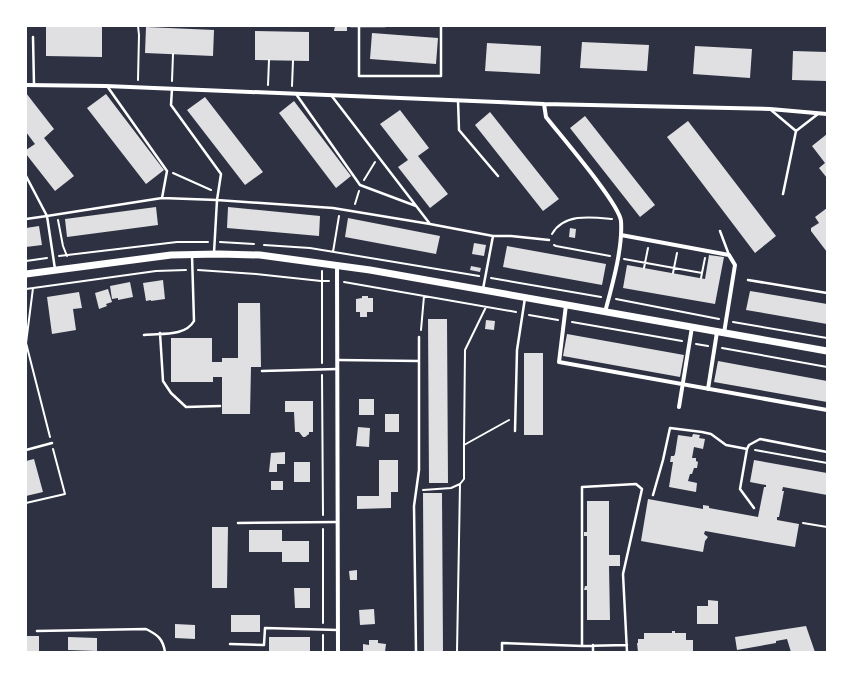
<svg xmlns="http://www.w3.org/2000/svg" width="853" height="678" font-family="Jost,sans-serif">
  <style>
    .building { fill: #e0e0e3 }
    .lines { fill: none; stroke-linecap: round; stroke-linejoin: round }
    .path { stroke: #fff; stroke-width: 2 }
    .service { stroke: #fff; stroke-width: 2.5 }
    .minor { stroke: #fff; stroke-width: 4 }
    .tertiary { stroke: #fff; stroke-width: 7 }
  </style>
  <rect width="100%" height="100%" fill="#2d3142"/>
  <path class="building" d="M46 26H102V57L46 56Z
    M335 26H347V31H334Z
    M146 27 214 30 213 56 145 53Z
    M255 31 309 32V61L255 60Z
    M372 33 438 38 436 64 370 59Z
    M582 42 649 45 647 71 580 68Z
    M487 43 541 46 540 74 485 71Z
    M695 46 752 49 750 78 693 74Z
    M793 51 827 52V81L792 80Z
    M26 93 54 129 44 138 74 176 55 191 26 154V150L35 144 26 132Z
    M106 94 164 170 146 184 87 108Z
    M205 97 263 172 245 185 187 110Z
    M294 101 351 176 336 188 279 113Z
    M400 110 429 148 418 156 448 194 430 208 398 167 408 160 380 124Z
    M490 112 559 199 543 211 475 125Z
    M585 116 655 205 640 217 570 128Z
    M688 121 776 236 755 253 667 137Z
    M827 134V178L819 168 825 163 812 146Z
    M156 207 158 225 67 237 65 219Z
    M228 207 320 216 319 236 227 228Z
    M827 208V252L811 231V228L819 223 815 217Z
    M348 218 440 236 436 254 345 237Z
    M39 226 42 245 26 247V228Z
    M570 228 576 229 575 238 569 237Z
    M474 243 486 245 484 256 472 254Z
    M507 246 606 264 602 285 503 267Z
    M709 255 724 257 715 304 623 288 627 265 705 279Z
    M471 266 481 268 480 272 470 270Z
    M163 280 165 299 151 301V300L146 301 143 283Z
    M130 282 133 297 118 300V298L112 299 110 286Z
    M108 289 112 302 106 304 107 306 99 309 95 293Z
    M750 291 827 304V324L746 310Z
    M79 292 82 308 73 309 76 330 52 334 47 297Z
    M362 296H368V298H373V312H367V317H360V312H356V299L362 298Z
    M238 303H260L261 367H251L250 414H222V377H213V382H171V338H212V362H222V358H238Z
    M428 319H447L448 483H429Z
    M486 320 495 321 494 330 485 329Z
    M567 334 684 355 680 377 563 356Z
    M524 353H543V435H524Z
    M718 361 827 381V402L714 382Z
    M359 399H374V415H359Z
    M285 401H313V432H309V434L305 437H303L299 432H295L294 412H285Z
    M385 414H399V432H385Z
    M358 427 370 428 369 447 356 446Z
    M693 434 700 435 699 438 705 439 703 449 694 447 692 458H696V461L698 462 697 468H694L692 474H690L688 481 697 483 696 492 669 487 672 468 673 462H670L671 456H674L675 454 678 435 692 437Z
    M285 452V464H277V472H269L271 453Z
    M34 459 43 492 26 496V461Z
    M379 460H398V492H391V508L357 509V496H379Z
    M754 460 827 473V495L783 487 782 491H784L779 517H777V520L799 524 795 547 705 531 704 534 708 537 705 541 703 552 641 541 648 499 703 509V505L709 506V508L758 517 764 487H766V485L750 482Z
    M294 462H310V482H294Z
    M271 481H283V490H271Z
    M423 493H442L443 652H424Z
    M587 501H609V555H620V566H609L610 620H587V590H584L585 586H587V536H584V532H587Z
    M212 527H228L227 588H212Z
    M249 530H282V541H309V562H282V552H249Z
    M357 570V580H350L349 571Z
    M294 588H310V608H295Z
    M708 600 718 601V624H697V606H708Z
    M374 609 375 624 360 625 359 610Z
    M231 615H260V632H231Z
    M175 624 195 625V639L175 638Z
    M806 626 815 652H791L787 639 776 641V643L737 650 735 637Z
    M672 631H675V633H686V640H693V652H638L637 643H638V639H644V633H672Z
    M26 636H39V652H26Z
    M68 637 97 638V651L68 650Z
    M269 637H310V652H269Z
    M369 640H378V643L386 644 385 652H363V644L369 645Z"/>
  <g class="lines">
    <path class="path" d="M138 80 139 35 138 26
      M172 81 173 54
      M268 85 269 60
      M292 86 293 61
      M173 173 211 190
      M364 180 375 162
      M355 204 359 191
      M58 220 63 246 67 256
      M552 234C564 213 592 217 612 219
      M220 242 254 244
      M264 245 310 248 479 276
      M554 245 556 246 610 256
      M333 252 339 216
      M59 256 177 242H208
      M624 259 702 273 705 258
      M26 261 47 258
      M644 268 648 248
      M198 270 256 274 321 281H329
      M673 273 677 253
      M491 278 601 297
      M701 278 702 273
      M344 282 516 312
      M33 288 26 343 50 437
      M26 289 156 271 186 270
      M616 299 719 319
      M529 315 558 320
      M572 322 682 341
      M733 322 827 338
      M421 330 424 296
      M696 344 708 346
      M722 348 827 367
      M322 363V271
      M322 375 323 515
      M464 445 465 350 486 307
      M755 450 827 463
      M423 490 451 488 460 484 464 479V445L509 420
      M26 503 65 494 53 449
      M803 523 827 527
      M323 623V529
      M323 652V635
      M457 652 460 484"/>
    <path class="service" d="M351 26H385
      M359 26V76H441V26
      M33 37 34 85
      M107 86 167 171 162 198
      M172 89 171 105 221 174 217 200 214 253
      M296 94 360 185 416 206
      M331 95 430 224 493 236H511L549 240
      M458 100 459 130 498 176
      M771 110 796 131 783 194
      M796 131 818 114
      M26 176 47 216 162 198 217 200 333 208 430 224
      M26 219 47 216 55 269
      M720 231 729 255
      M748 280 827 293
      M483 289 493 236
      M160 333 163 381 171 393 186 407 220 406
      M144 335C160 333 185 337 194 321L192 255
      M338 360 419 361
      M262 371 337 369
      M515 431 517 350 525 298
      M26 450 52 443
      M653 495 663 460 670 428 702 432 711 434 726 445 747 449
      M754 508 740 489 747 449 749 445 760 439 827 452
      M238 523 337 522
      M37 631 146 629C158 635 163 639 165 652
      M230 644 264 645 265 628 338 630
      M593 645V652
      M582 646V487L636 484 642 489 623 574 627 652
      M416 652 414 506 419 470V337
      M502 652V643L582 646 627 645"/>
    <path class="minor" d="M26 85 106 86 544 104 770 109 827 114
      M544 104 546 117C560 135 619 203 621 221 623 248 612 286 605 312
      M621 235 729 255 735 265 724 333
      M337 265 338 652
      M566 305 559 362 827 410
      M708 389 717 332
      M679 407 692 327"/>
    <path class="tertiary" d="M26 274 171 255 219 254 260 255 370 270 827 351"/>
  </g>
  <rect width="853" height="678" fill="none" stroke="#ffffff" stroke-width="54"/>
</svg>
